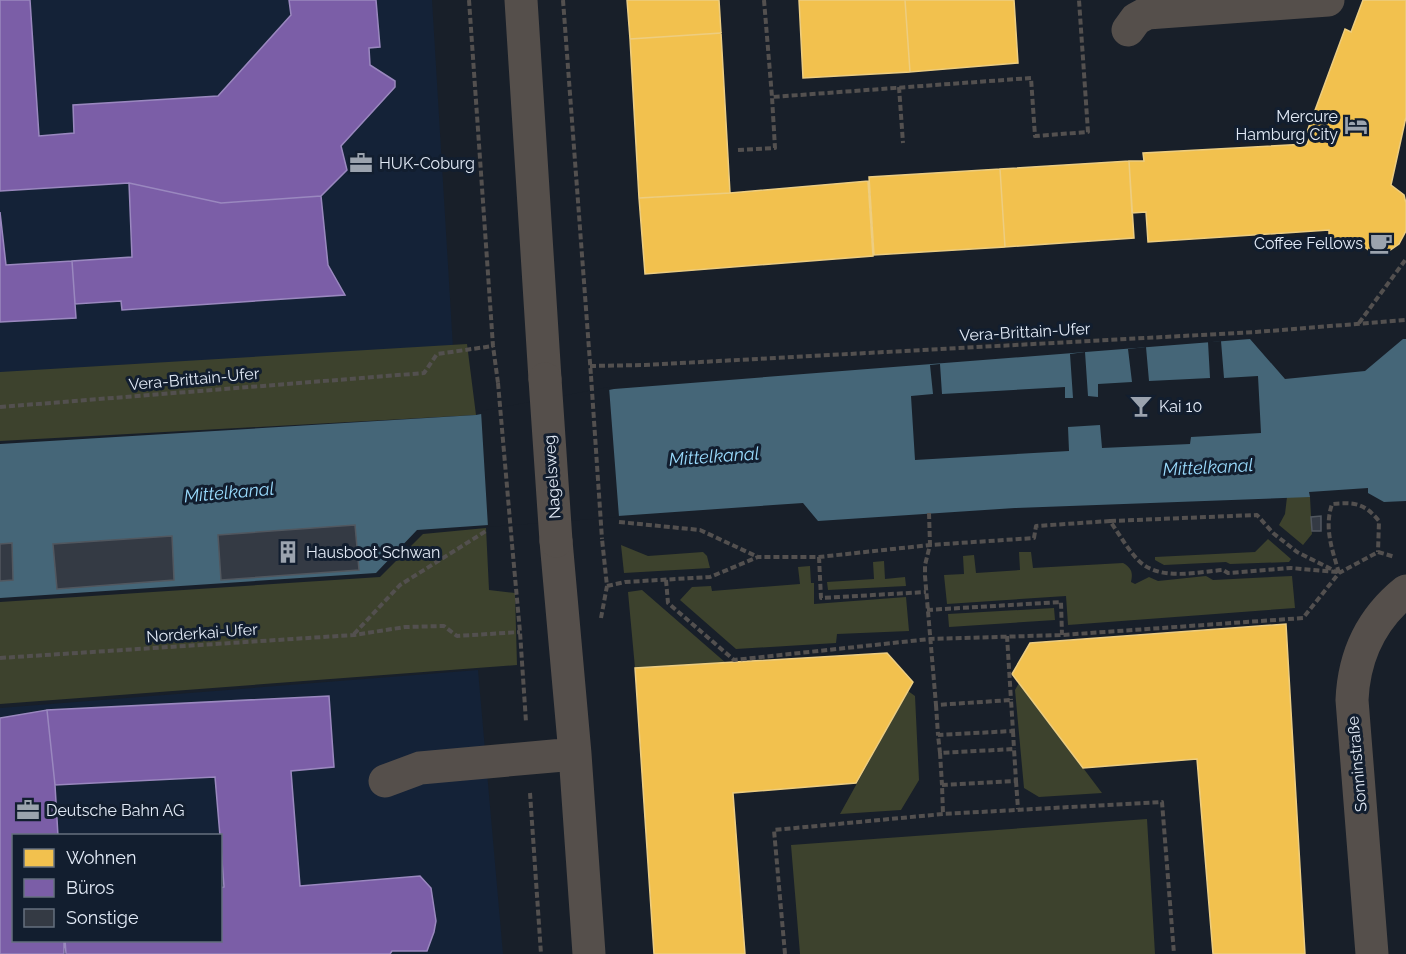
<svg xmlns="http://www.w3.org/2000/svg" width="1406" height="954" font-family="Raleway,sans-serif">
  <style>
    .built { fill: #142237; fill-rule: evenodd }
    .green { fill: #3d422d }
    .water { fill: #456678 }
    .pier { fill: #181f29 }
    .homes { fill: #f2c14e; stroke: #edcd80; stroke-width: 1.5 }
    .offices { fill: #7b5ea7; stroke: #9a88bf; stroke-width: 1.5 }
    .building { fill: #343a44; stroke: #51575f; stroke-width: 1.5 }
    .lines { fill: none; stroke-linecap: round; stroke-linejoin: round }
    .path { stroke: #53504f; stroke-width: 4; stroke-dasharray: 6 3; stroke-linecap: butt }
    .minor { stroke: #554f4b; stroke-width: 33 }
    .path-bridge { stroke: #53504f; stroke-width: 4; stroke-dasharray: 6 3; stroke-linecap: butt }
    .minor-bridge { stroke: #554f4b; stroke-width: 33 }
    .labels { text-anchor: middle; dominant-baseline: central; stroke-width: 6; stroke-linejoin: round; paint-order: stroke }
    .poi-label { font-size: 16px; fill: #e2eaf6; stroke: #121e2f; text-anchor: start }
    .street-label { font-size: 16px; fill: #e2eaf6; stroke: #121e2f }
    .water-label { font-size: 18px; font-style: italic; fill: #99dafc; stroke: #121e2f }
  </style>
  <rect width="100%" height="100%" fill="#181f29"/>
  <path class="built" d="M0 0H432L453 348 0 373Z
    M478 670 503 954H0V708ZM14 836H220V940H14Z"/>
  <path class="green" d="M467 344 476 415 0 441V372Z
    M1287 497H1310L1312 534 1303 545 1279 525 1285 514Z
    M486 528 489 590 515 593 517 665 0 704V602L380 577 423 534Z
    M1268 539 1291 559 1289 562 1230 564 1226 562 1164 565 1155 560V557L1255 552Z
    M621 545 648 556 703 552 707 556 710 568 624 573Z
    M1019 552H1031L1033 568 1123 563C1132 568 1133 573 1131 582L1135 584 1149 577 1158 581 1206 576 1213 580 1292 576 1295 608 1068 625 1066 596 947 604 944 575 964 574 963 556 974 555 976 573 1020 570Z
    M884 561 885 579 905 577 906 586 828 590 827 582 874 579 873 562Z
    M810 566 811 583H814V604L906 597 909 631 837 634 836 643 736 649 680 600 692 587 711 586 712 591 800 584 798 567Z
    M642 590 726 663 635 668 628 592Z
    M1054 608 1055 620 949 627 948 614Z
    M1019 683 1102 793 1039 797 1024 788 1015 690Z
    M908 691 915 696 919 780 901 810 840 814Z
    M1147 819 1155 954H800L791 845Z"/>
  <path class="water" d="M1250 339 1285 379 1365 371 1403 339H1406V501L1384 502 1368 493V488L1309 492 1310 497 1015 508 818 521 803 503 417 530 376 573 0 598V444L476 415 614 389Z"/>
  <path class="pier" d="M1221 341 1224 378 1258 376 1261 433 1191 437 1190 444 1102 448 1100 425 1068 427 1069 451 915 460 911 396 933 394 930 365 940 364 942 394 1065 387V398H1073L1070 354 1085 352 1088 396 1098 397V384L1132 382 1128 349 1146 347 1149 381 1210 378 1208 342Z
    M609 387 619 517 488 527 481 411Z"/>
  <path class="homes" d="M627 0H719L721 33 630 39Z
    M799 0H905L910 72 803 78Z
    M905 0H1014L1018 63 910 72Z
    M1363 0H1406V117L1391 185 1404 195 1406 203V231L1399 244 1386 253 1371 252 1358 242H1329V230L1148 242 1146 212 1132 213 1129 161H1144L1143 153 1307 144 1311 134 1307 132 1345 29 1351 32Z
    M721 33 730 193 639 198 630 39Z
    M1129 161 1134 238 1005 247 1000 169Z
    M1000 169 1005 247 874 255 869 177Z
    M868 181 873 256 645 274 639 198 730 193Z
    M1286 624 1305 954H1213L1197 759 1083 768 1012 674 1030 643Z
    M887 653 913 682 856 783 733 793 745 954H654L635 668Z"/>
  <path class="offices" d="M0 0H30L39 136 74 133 73 105 218 96 291 15 289 0H376L380 47 369 48 370 65 395 81V87L341 146 347 170 321 196 221 203 129 183 0 191Z
    M129 183 221 203 321 196 328 265 345 295 122 310 121 301 75 304 72 261 132 257Z
    M0 212 6 265 72 261 76 318 0 322Z
    M329 696 334 767 291 771 300 886 420 876 431 888 436 921 434 932 427 951H392L390 954H66L65 940H220V888L224 887 220 836 215 777 55 785 47 710Z
    M47 710 55 785 58 836H14V940H64V954H0V718Z"/>
  <path class="building" d="M1321 516V531H1312L1311 517Z
    M355 525 359 570 221 580 218 535Z
    M172 536 174 580 57 589 53 544Z
    M12 543 13 580 0 581V544Z"/>
  <g class="lines">
    <path class="path" d="M469 0 493 346 498 383
      M563 0 591 376
      M764 0 772 97 1031 78 1035 136 1088 132 1079 0
      M899 87 903 143
      M738 150 775 148 772 97
      M1359 323 1406 259
      M590 366 645 365 1256 332 1406 320
      M0 407 424 373 437 354 493 346
      M929 513 930 545 925 565V576L936 705 1011 700 1013 731 938 735 940 753 1014 749 1016 781 942 785 943 814
      M1110 521 1257 515 1273 533 1297 552 1335 571
      M619 522 700 530 758 557
      M512 544 520 632 526 722
      M819 557 821 598 926 592
      M1339 573C1332 549 1324 528 1332 504 1355 502 1364 503 1379 521L1378 552
      M666 580 668 603 734 660 930 639 1062 635 1303 618 1339 573 1378 552 1395 557
      M607 586 625 582 710 577 758 557H819L930 545 1034 538 1036 526 1110 521C1119 534 1127 548 1137 559 1158 582 1196 572 1223 570L1228 573 1291 568 1338 572
      M927 610 1061 602 1062 635
      M601 618 607 586 602 539
      M354 634 400 585 486 531
      M1007 636 1011 700
      M0 658 354 635 405 627 444 626 457 636 520 632
      M936 705 938 735
      M1013 731 1014 749
      M940 753 942 785
      M1016 781 1018 809
      M530 793 541 954
      M785 954 774 830 943 814 1162 802 1174 954"/>
    <path class="minor" d="M521 0 545 379
      M1128 30 1136 19 1147 13 1328 0
      M556 541 575 754 589 954
      M385 781 420 768 575 754
      M1372 954 1352 700C1354 655 1371 619 1406 591"/>
    <path class="path-bridge" d="M591 376 602 539
      M498 383 512 544"/>
    <path class="minor-bridge" d="M545 379 556 541"/>
  </g>
  <defs>
    <g id="hotel-bare" transform="scale(1.8)"><path d="M-6-4.5h1.5V1H6V5H4.5V3h-9V5H-6ZM-4 0a1.8 1.8 0 1 1 3.6 0ZM.5 0V-2.5h3Q6-2.5 6 0Z" fill="#9ba3ae" stroke="#121e2f" stroke-width="2.5" paint-order="stroke"/></g>
    <g id="office-bare" transform="scale(1.8)"><path d="M-6-3h4V-5.5h4V-3h4V5H-6ZM-1-4.5V-3h2v-1.5ZM-6 0V1H6V0Z" fill="#9ba3ae" stroke="#121e2f" stroke-width="2.5" paint-order="stroke"/></g>
    <g id="cafe-bare" transform="scale(1.8)"><path d="M-5.5-4.5H6V0H3Q3 3.5 0 3.5H-2.5Q-5.5 3.5-5.5 0ZM3-3.2v2h1.7v-2ZM-6 4.5H4V6H-6Z" fill="#9ba3ae" stroke="#121e2f" stroke-width="2.5" paint-order="stroke"/></g>
    <g id="bar-bare" transform="scale(1.8)"><path d="M-6-5H6L.8 .8V4.5H3.5V6h-7V4.5H-.8V.8Z" fill="#9ba3ae" stroke="#121e2f" stroke-width="2.5" paint-order="stroke"/></g>
    <g id="building-bare" transform="scale(1.8)"><path d="M-4-6H4V6H1V3H-1V6H-4ZM-2.5-4.3h1.7v1.8h-1.7ZM.8-4.3h1.7v1.8H.8ZM-2.5-1h1.7V.8h-1.7ZM.8-1h1.7V.8H.8Z" fill="#9ba3ae" stroke="#121e2f" stroke-width="2.5" paint-order="stroke"/></g>
  </defs>
  <g fill-rule="evenodd">
    <use href="#hotel-bare" x="1356" y="125"/>
    <use href="#office-bare" x="361" y="163"/>
    <use href="#cafe-bare" x="1381" y="243"/>
    <use href="#bar-bare" x="1141" y="406"/>
    <use href="#building-bare" x="288" y="552"/>
    <use href="#office-bare" x="28" y="810"/>
  </g>
  <g class="labels">
    <g class="poi-label">
      <text x="1338" y="116" text-anchor="end">Mercure<tspan x="1338" dy="18">Hamburg City</tspan></text>
      <text x="379" y="163">HUK-Coburg</text>
      <text x="1363" y="243" text-anchor="end">Coffee Fellows</text>
      <text x="1159" y="406">Kai 10</text>
      <text x="306" y="552">Hausboot Schwan</text>
      <text x="46" y="810">Deutsche Bahn AG</text>
    </g>
    <g class="street-label">
      <text transform="translate(1025 332) rotate(-3)">Vera-Brittain-Ufer</text>
      <text transform="translate(194 379) rotate(-5)">Vera-Brittain-Ufer</text>
      <text transform="translate(552 477) rotate(-94)">Nagelsweg</text>
      <text transform="translate(202 633) rotate(-4)">Norderkai-Ufer</text>
      <text transform="translate(1357 764) rotate(-95)">Sonninstraße</text>
    </g>
    <g class="water-label">
      <text transform="translate(714 456) rotate(-4)">Mittelkanal</text>
      <text transform="translate(1208 467) rotate(-3)">Mittelkanal</text>
      <text transform="translate(229 492) rotate(-5)">Mittelkanal</text>
    </g>
  </g>
  <rect x="12" y="834" width="210" height="108" fill="#121e2f" stroke="#65707f" stroke-width="1.5"/>
  <rect x="24" y="849" width="30" height="18" fill="#f2c14e" stroke="#65707f" stroke-width="1.5"/>
  <text x="66" y="864" font-size="18" fill="#e2eaf6">Wohnen</text>
  <rect x="24" y="879" width="30" height="18" fill="#7b5ea7" stroke="#65707f" stroke-width="1.5"/>
  <text x="66" y="894" font-size="18" fill="#e2eaf6">Büros</text>
  <rect x="24" y="909" width="30" height="18" fill="#343a44" stroke="#65707f" stroke-width="1.5"/>
  <text x="66" y="924" font-size="18" fill="#e2eaf6">Sonstige</text>
</svg>
